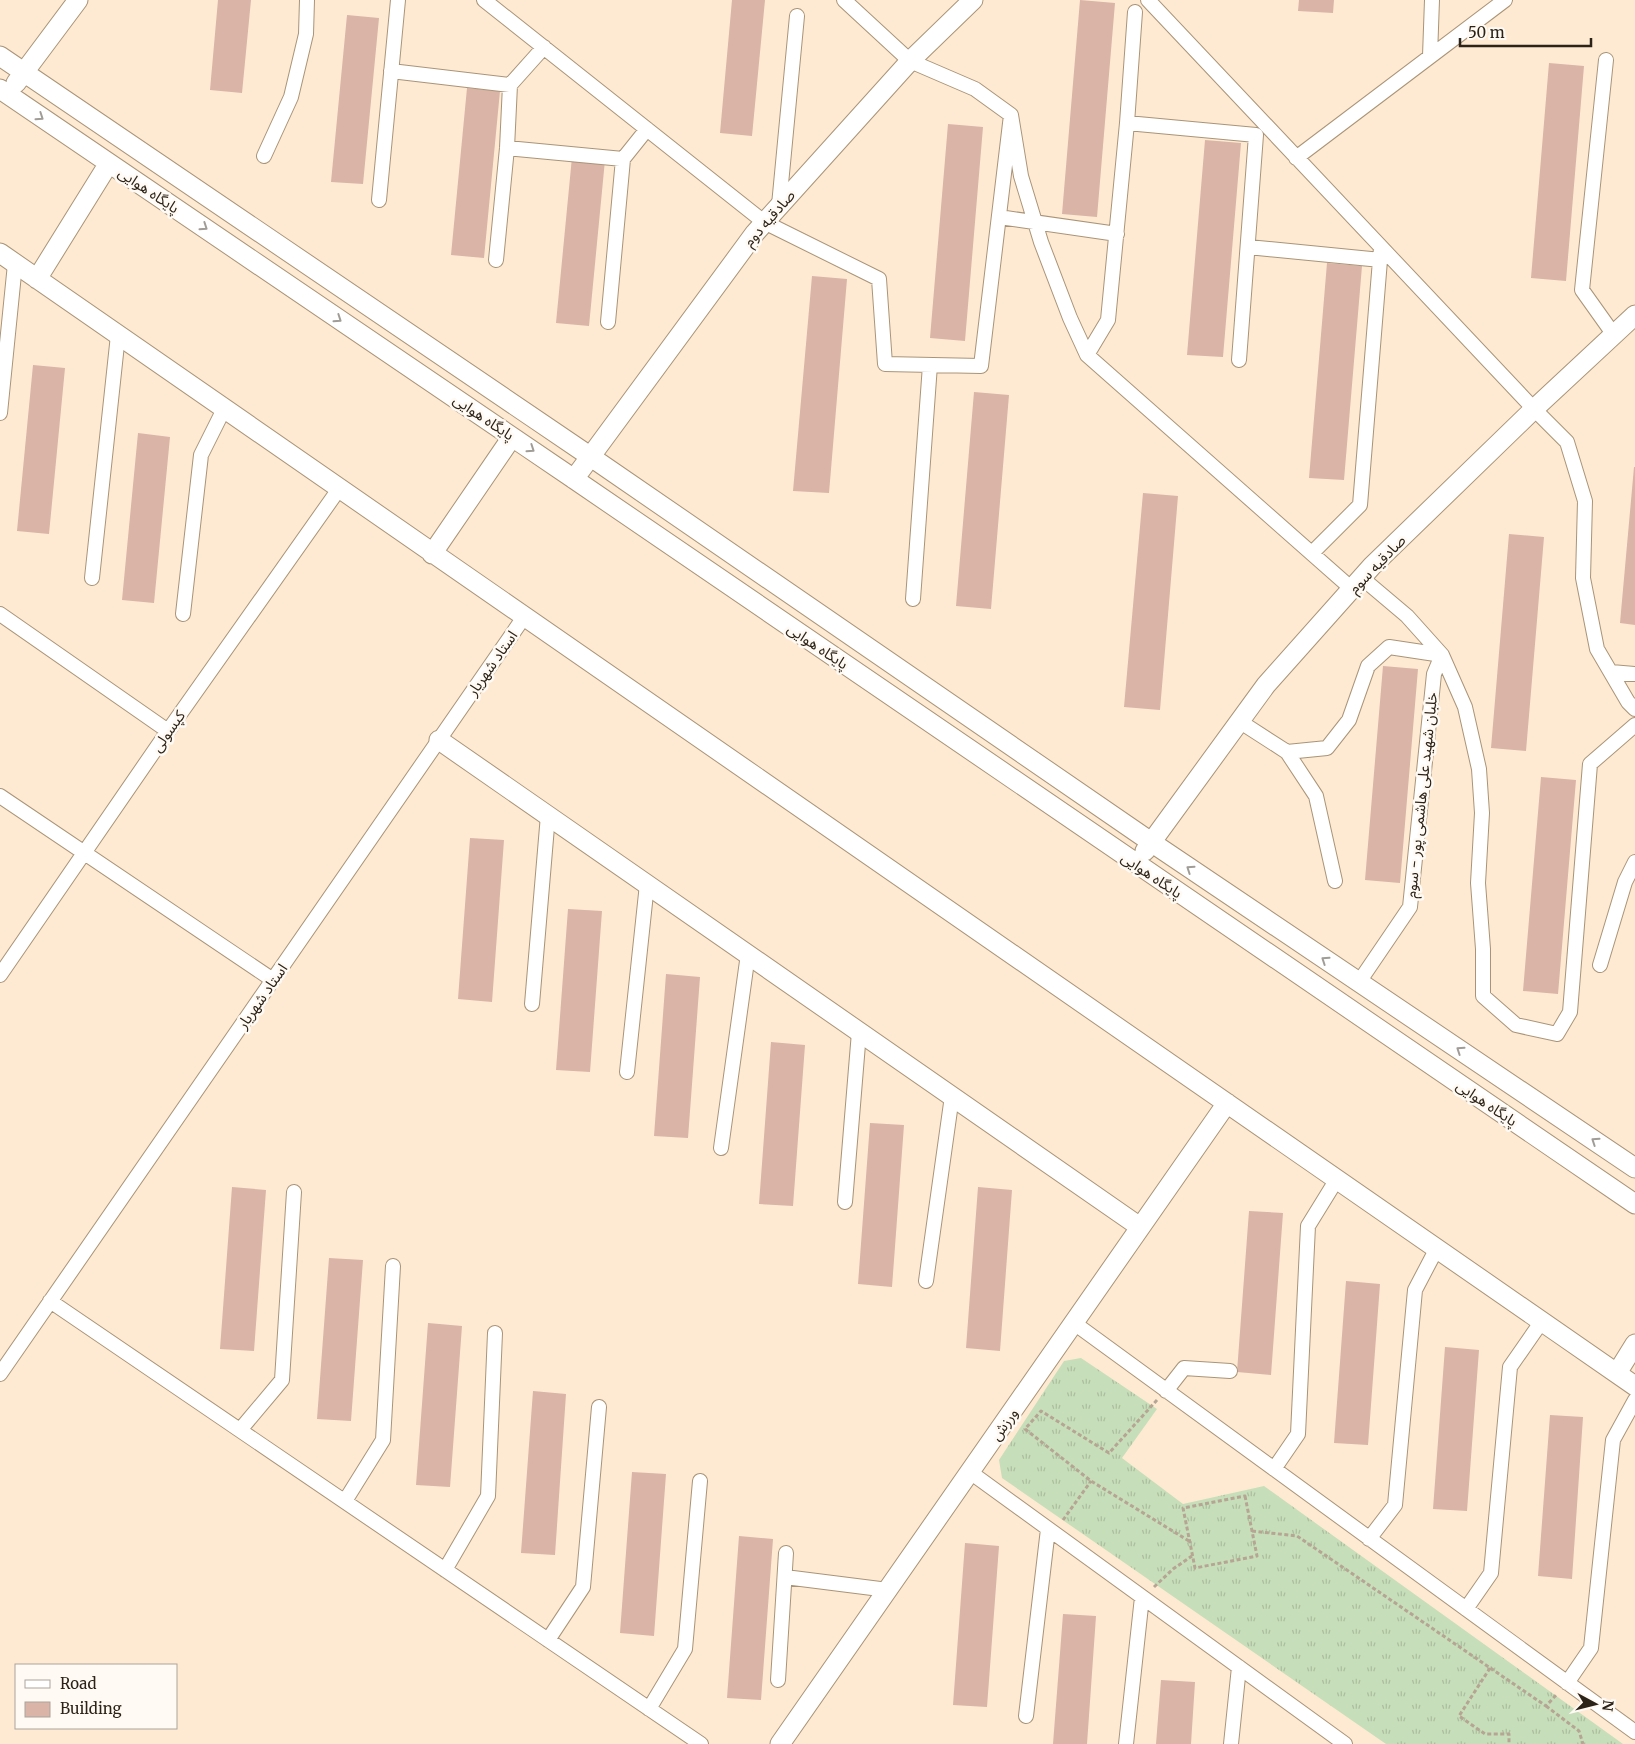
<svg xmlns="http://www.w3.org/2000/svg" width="1635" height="1744" font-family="Merriweather,'Noto Sans Arabic',serif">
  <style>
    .grass { fill: url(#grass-tufts) }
    .building { fill: #dab4a7 }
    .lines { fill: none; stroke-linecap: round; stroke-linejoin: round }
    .street-casing { stroke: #aa9477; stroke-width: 16 }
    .secondary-casing { stroke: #aa9477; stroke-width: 21 }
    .path { stroke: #b5a592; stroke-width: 3; stroke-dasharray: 4 2.5; stroke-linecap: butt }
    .street { stroke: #fff; stroke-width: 14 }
    .secondary { stroke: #fff; stroke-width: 19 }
    .oneway { stroke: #a09c97 }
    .labels { text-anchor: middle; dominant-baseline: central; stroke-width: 5; stroke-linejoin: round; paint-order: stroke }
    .street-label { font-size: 15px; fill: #2c2318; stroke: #fffaf4 }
  </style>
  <defs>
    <pattern id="grass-tufts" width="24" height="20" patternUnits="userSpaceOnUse" patternTransform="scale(1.25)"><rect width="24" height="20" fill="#c7deba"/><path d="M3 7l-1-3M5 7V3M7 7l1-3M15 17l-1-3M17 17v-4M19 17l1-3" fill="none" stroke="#abbe9f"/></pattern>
  </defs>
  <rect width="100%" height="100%" fill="#feead2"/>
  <path class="grass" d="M1081 1358 1157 1409 1122 1458 1183 1504 1264 1486 1623 1744H1386L1002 1478 999 1460 1064 1361Z"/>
  <path class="building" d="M218 0H251L242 93 210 90Z
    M732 0H765L752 136 720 133Z
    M1080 0 1115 3 1097 217 1062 214Z
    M1299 0H1334L1333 13 1298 11Z
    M347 15 379 18 363 184 331 182Z
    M1549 63 1584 66 1566 281 1531 278Z
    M467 88 500 91 484 258 451 255Z
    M948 124 983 127 965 341 930 338Z
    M1205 140 1241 143 1223 357 1187 355Z
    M572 157 605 160 589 326 556 323Z
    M1327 263 1362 266 1344 480 1309 478Z
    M812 276 847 279 829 493 793 491Z
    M33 365 65 368 49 534 17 531Z
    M974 392 1009 395 991 609 956 606Z
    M138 433 170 437 154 603 122 600Z
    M1634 467H1635V625L1620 623Z
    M1143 493 1178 496 1160 710 1124 707Z
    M1509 534 1544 537 1526 751 1491 748Z
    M1383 666 1418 669 1400 883 1365 880Z
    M1541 777 1576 780 1558 994 1523 991Z
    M470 838 504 840 492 1002 458 999Z
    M568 909 602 911 590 1072 556 1070Z
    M666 974 700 977 688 1138 654 1136Z
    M771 1042 805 1045 793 1206 759 1204Z
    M870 1123 904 1125 892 1287 858 1284Z
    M232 1187 266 1190 254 1351 220 1349Z
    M978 1187 1012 1190 1000 1351 966 1348Z
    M1249 1211 1283 1213 1271 1375 1237 1372Z
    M329 1258 363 1260 351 1421 317 1419Z
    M1346 1281 1380 1284 1368 1445 1334 1443Z
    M428 1323 462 1326 450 1487 416 1485Z
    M1445 1347 1479 1350 1467 1511 1433 1509Z
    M533 1391 566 1394 555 1555 521 1553Z
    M1550 1415 1583 1417 1572 1579 1538 1576Z
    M632 1472 666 1474 654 1636 620 1633Z
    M739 1536 773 1539 761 1700 727 1698Z
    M965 1543 999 1546 987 1707 953 1705Z
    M1063 1614 1096 1616 1087 1744H1053Z
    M1161 1680 1195 1682 1191 1744H1156Z"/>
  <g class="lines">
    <g class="street-casing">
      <path id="street" d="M484 0 764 222 879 279 885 364 981 366 1011 115
        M844 0 910 61 975 89 1011 115 1021 176 1041 242 1070 318 1087 355 1352 589
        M1148 0 1534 409 1567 442 1585 501 1583 578 1597 649 1628 702 1635 709
        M1430 56 1432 0
        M1606 60 1582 290 1614 335
        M391 71 510 85
        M1127 123 1256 135 1239 360
        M507 148 623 159
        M264 156 291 97 306 34 307 0
        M1296 158 1505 0
        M379 200 398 0
        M779 205 797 16
        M999 217 1117 234
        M1248 247 1381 260
        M496 260 507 148 510 85 544 47
        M608 322 623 159 647 129
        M1087 355 1108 320 1127 123 1135 12
        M0 413 15 264
        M1312 553 1360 505 1381 248
        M92 578 118 335
        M1362 578 1407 616 1442 655 1465 707 1479 769 1482 813 1478 883 1483 949V996L1516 1025 1557 1034 1570 1012 1590 764 1635 725
        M913 599 930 365
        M0 614 168 731
        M183 614 201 455 224 409
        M1611 672 1635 674
        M1239 721 1287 752 1316 796 1335 881
        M1287 752 1327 748 1349 720 1368 666 1389 647 1442 655 1434 674 1410 907 1359 982
        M0 796 273 980
        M1600 965 1625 882 1635 862
        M0 975 168 731 339 489
        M532 1004 548 815
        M627 1072 647 884
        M721 1148 748 954
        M845 1202 859 1032
        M926 1281 952 1096
        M50 1301 701 1744
        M1074 1323 1635 1732
        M0 1374 524 617
        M1166 1391 1184 1368 1230 1371
        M240 1430 282 1380 294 1192
        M1274 1469 1298 1434 1308 1226 1337 1179
        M970 1472 1345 1744
        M345 1501 383 1440 393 1266
        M1369 1539 1395 1505 1415 1290 1437 1248
        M445 1570 488 1496 495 1333
        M785 1577 888 1590
        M1466 1609 1491 1573 1510 1367 1542 1321
        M548 1640 583 1587 599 1407
        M778 1680 786 1553
        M1567 1683 1591 1648 1613 1440 1635 1400
        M649 1709 685 1649 700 1481
        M1026 1716 1048 1529
        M1126 1744 1142 1597
        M1231 1744 1239 1667"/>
    </g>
    <g class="secondary-casing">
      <path id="secondary" d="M0 56 591 457 1151 842 1635 1168
        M16 83 78 0
        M0 89 574 479 1635 1204
        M0 253 1635 1386
        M37 279 109 163
        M574 479 755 233 910 61 973 0
        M432 554 512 437
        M439 740 1140 1227
        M1145 851 1266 685 1372 566 1534 409 1635 315
        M1617 1373 1635 1344
        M780 1744 1227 1103"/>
    </g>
    <path class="path" d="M1157 1400 1109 1453 1041 1411 1025 1429 1091 1481 1189 1541
      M1245 1496 1257 1556 1195 1568 1183 1508Z
      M1063 1520 1091 1481
      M1252 1531 1297 1536 1546 1706 1557 1694
      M1154 1587 1173 1569 1192 1556
      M1490 1668 1459 1716 1485 1734H1509V1744
      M1546 1706 1579 1731 1583 1744"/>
    <use href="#street" class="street"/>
    <use href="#secondary" class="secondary"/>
  </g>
  <defs><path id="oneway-chevron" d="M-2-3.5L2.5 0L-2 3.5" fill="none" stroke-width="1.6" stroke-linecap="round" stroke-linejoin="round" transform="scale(1.25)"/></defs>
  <g class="oneway">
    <use href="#oneway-chevron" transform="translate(40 117) rotate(34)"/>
    <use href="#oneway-chevron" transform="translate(204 227) rotate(34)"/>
    <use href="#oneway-chevron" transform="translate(338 319) rotate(34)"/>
    <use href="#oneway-chevron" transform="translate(531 449) rotate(34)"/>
    <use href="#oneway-chevron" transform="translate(1190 869) rotate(-146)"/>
    <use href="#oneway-chevron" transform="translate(1325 960) rotate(-146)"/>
    <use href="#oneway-chevron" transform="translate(1460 1050) rotate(-146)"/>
    <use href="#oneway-chevron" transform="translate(1595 1141) rotate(-146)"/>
  </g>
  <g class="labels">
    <g class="street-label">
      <text transform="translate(149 190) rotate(34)">پایگاه هوایی</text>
      <text transform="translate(769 218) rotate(-49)">صادقیه دوم</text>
      <text transform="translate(484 417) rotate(34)">پایگاه هوایی</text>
      <text transform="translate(1377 564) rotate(-46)">صادقیه سوم</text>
      <text transform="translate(818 646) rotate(34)">پایگاه هوایی</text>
      <text transform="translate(492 663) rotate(-55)">استاد شهریار</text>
      <text transform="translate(168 731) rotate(-55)">کپسولی</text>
      <text transform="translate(1421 795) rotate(-84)">خلبان شهید علی هاشمی پور - سوم</text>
      <text transform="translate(1152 875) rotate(34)">پایگاه هوایی</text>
      <text transform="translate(262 996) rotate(-55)">استاد شهریار</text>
      <text transform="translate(1487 1103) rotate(34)">پایگاه هوایی</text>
      <text transform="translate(1004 1424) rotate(-55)">ورزش</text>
    </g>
  </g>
  <rect x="15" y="1664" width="162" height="65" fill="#fffaf4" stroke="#aba49c"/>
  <rect x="25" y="1680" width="25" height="8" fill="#ffffff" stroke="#aba49c"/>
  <text x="60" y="1689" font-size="15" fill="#2c2318">Road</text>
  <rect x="25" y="1702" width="25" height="15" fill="#dab4a7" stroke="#aba49c"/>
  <text x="60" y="1714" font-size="15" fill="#2c2318">Building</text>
  <g transform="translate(1595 1704) rotate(97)" stroke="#fffaf4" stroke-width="4" paint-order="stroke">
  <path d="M0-4L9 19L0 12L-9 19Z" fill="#2c2318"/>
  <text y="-8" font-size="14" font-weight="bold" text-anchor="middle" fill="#2c2318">N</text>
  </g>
  <path d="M1460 38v8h131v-8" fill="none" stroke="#2c2318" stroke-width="2.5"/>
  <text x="1468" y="38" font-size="15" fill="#2c2318" stroke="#fffaf4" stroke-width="4" paint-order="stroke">50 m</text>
</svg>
